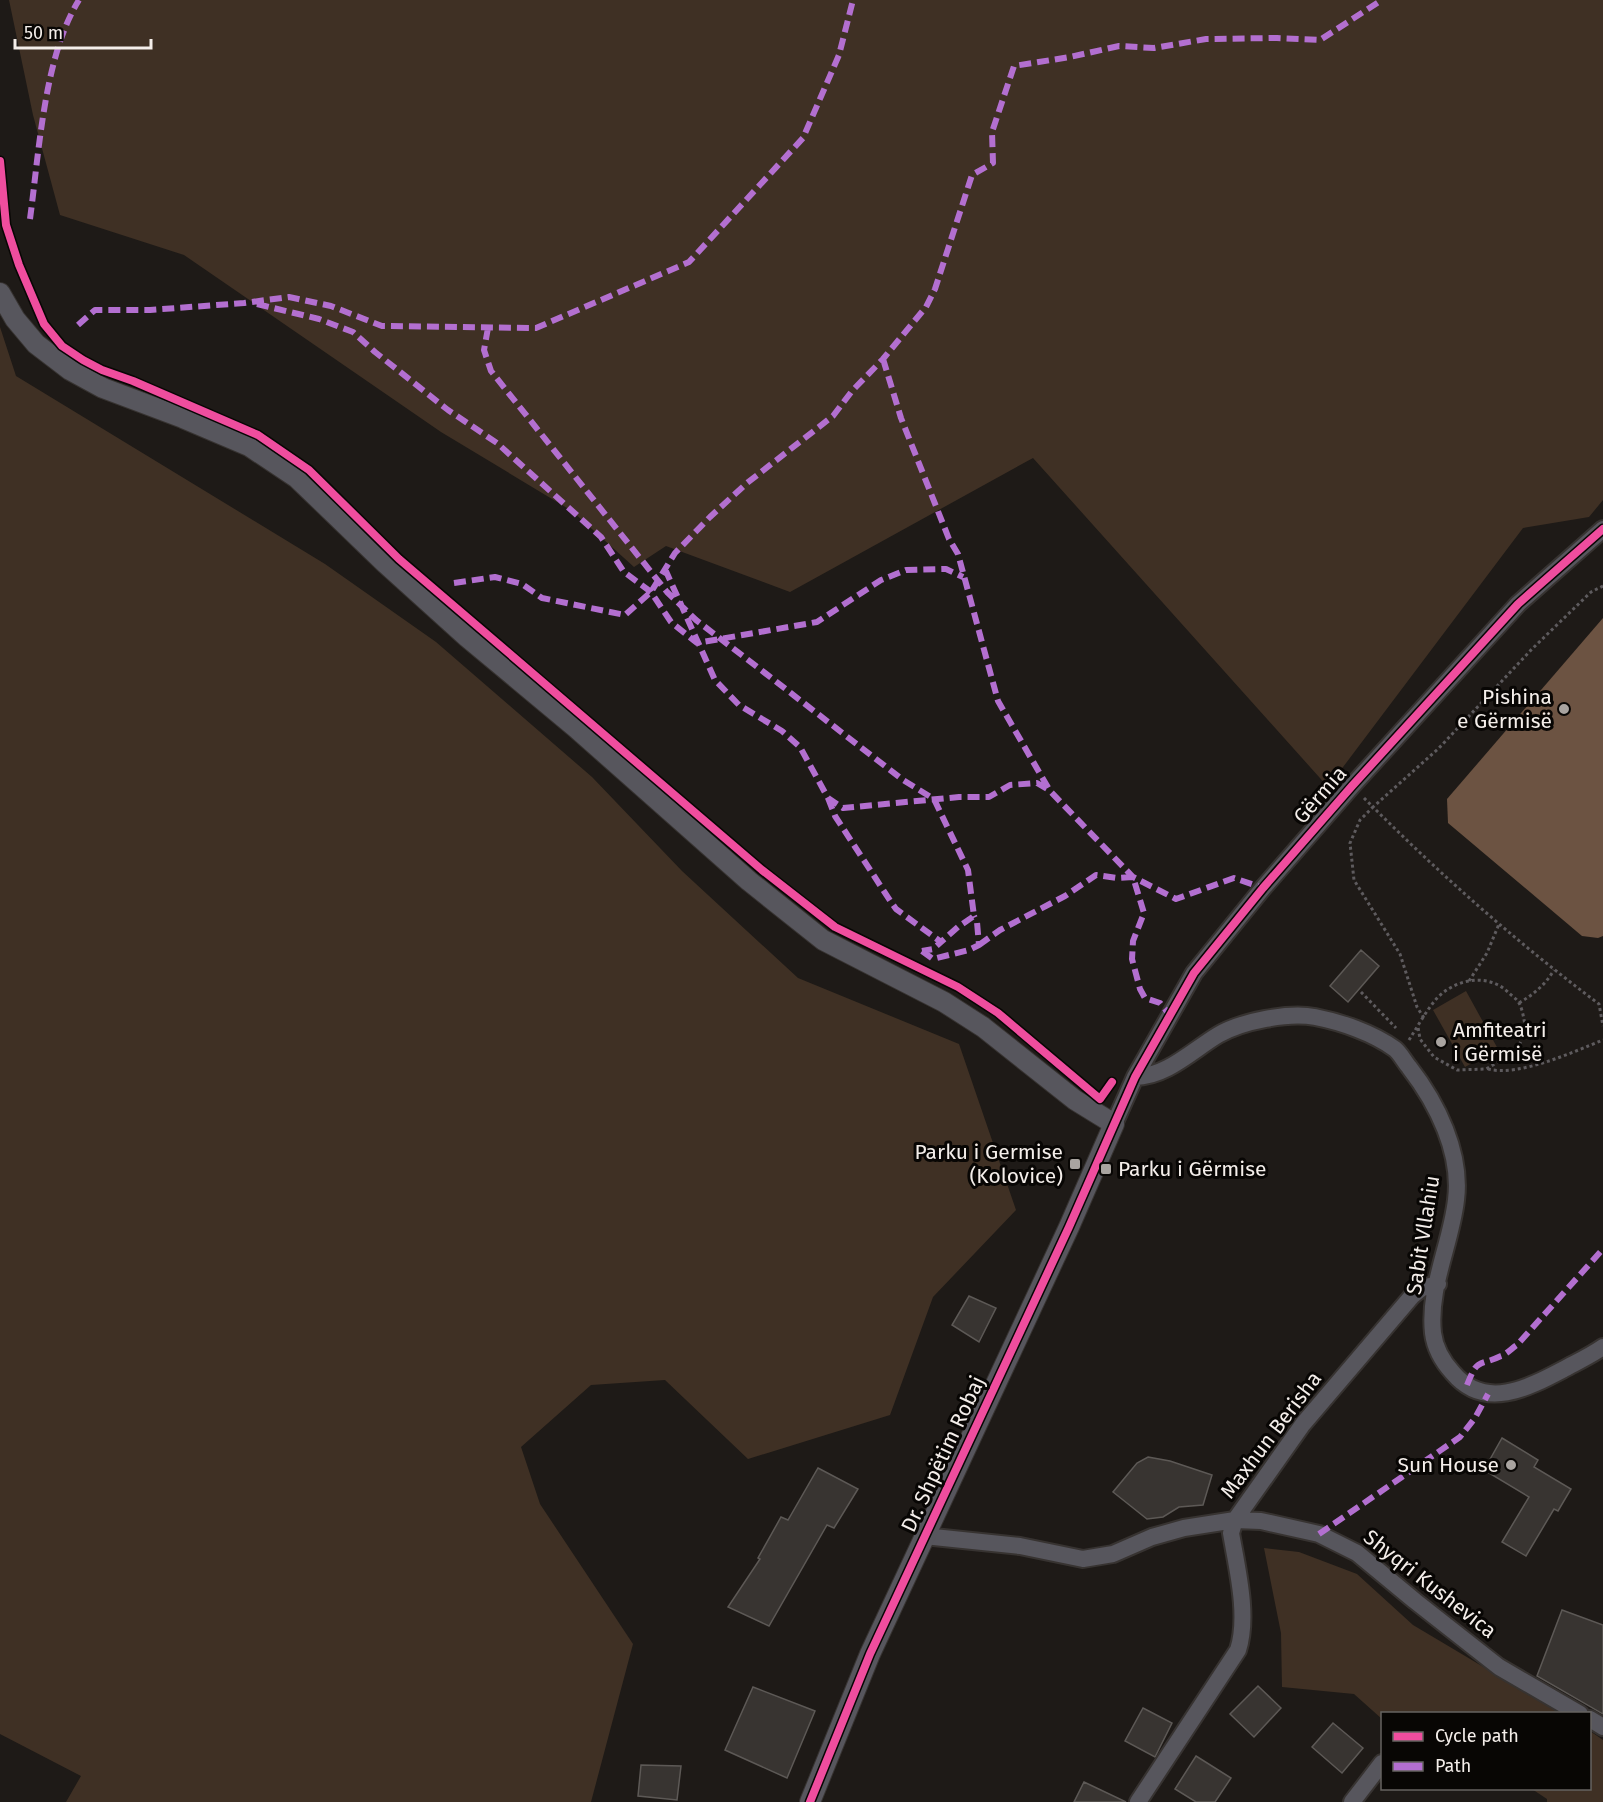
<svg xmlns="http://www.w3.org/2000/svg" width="1603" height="1802" font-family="'Fira Sans',sans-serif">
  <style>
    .green { fill: #3f3024 }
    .water { fill: #6c5342 }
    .building { fill: #383431; stroke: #5d5956; stroke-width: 1.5 }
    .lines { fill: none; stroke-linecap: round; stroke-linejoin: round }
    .minor-casing { stroke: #373331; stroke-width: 20 }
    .tertiary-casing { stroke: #373331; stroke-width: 22 }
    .path { stroke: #5e5b5e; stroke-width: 3; stroke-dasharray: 3 3; stroke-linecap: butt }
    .minor { stroke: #57565d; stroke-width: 16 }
    .tertiary { stroke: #57565d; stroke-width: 20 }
    .quiet { stroke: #b36fd0; stroke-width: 6; stroke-dasharray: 12 6; stroke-linecap: butt }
    .cycleway-casing { stroke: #080604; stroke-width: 11 }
    .cycleway { stroke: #ef4d9e; stroke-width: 8 }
    .poi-dot { fill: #a9a4a0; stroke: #080604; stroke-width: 2 }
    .labels { text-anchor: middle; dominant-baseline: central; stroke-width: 6; stroke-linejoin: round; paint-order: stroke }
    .poi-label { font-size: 21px; fill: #f4eeea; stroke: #080604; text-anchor: end }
    .street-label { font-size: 21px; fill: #f4eeea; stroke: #080604 }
  </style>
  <rect width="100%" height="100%" fill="#1e1a17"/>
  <path class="green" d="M9 0H1603V500L1589 517 1523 528 1328 787 1033 458 790 592 666 546 634 567 572 511 441 432 184 255 60 215 33 115Z
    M0 327 16 376 325 564 436 642 592 777 682 871 798 978 959 1044 1016 1210 933 1297 890 1415 748 1459 665 1380 591 1385 521 1447 540 1504 633 1644 591 1802H66L81 1776 0 1734Z
    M1466 991 1498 1049 1465 1067 1433 1010Z
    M1264 1548 1299 1552 1357 1574 1413 1625 1561 1713 1382 1714V1719L1354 1694 1282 1687 1281 1633Z
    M1590 1731 1603 1740V1802H1547V1799L1532 1789 1590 1788Z"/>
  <path class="water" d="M1603 618V936L1598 938 1582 936 1448 823 1447 799Z"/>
  <path class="building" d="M1361 950 1379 966 1348 1002 1330 986Z
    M969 1296 996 1308 979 1342 952 1325Z
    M1502 1438 1538 1460 1534 1467 1571 1489 1558 1511 1554 1509 1526 1556 1502 1542 1529 1497 1484 1470Z
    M1148 1457 1170 1461 1212 1475 1203 1505 1179 1507 1163 1517 1147 1519 1113 1492 1137 1463Z
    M818 1468 858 1489 834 1528 827 1525 769 1626 728 1607 760 1559 758 1558 781 1517 788 1520Z
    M1562 1610 1603 1625V1714L1537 1676Z
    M1258 1686 1281 1708 1254 1737 1230 1714Z
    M753 1687 815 1711 787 1778 725 1750Z
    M1143 1708 1172 1723 1155 1757 1125 1741Z
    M1333 1723 1363 1748 1342 1773 1312 1747Z
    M1196 1756 1231 1778 1215 1802H1196L1175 1789Z
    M641 1765 681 1766 677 1800 638 1796Z
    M1084 1782 1126 1802H1074Z"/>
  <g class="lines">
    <g class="minor-casing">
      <path id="minor" d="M1135 1077C1166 1077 1193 1050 1218 1035 1242 1021 1289 1012 1315 1017 1341 1022 1373 1033 1395 1049 1400 1053 1404 1061 1409 1067 1437 1103 1462 1153 1456 1200 1451 1244 1428 1288 1433 1333 1435 1349 1442 1361 1453 1373 1485 1411 1528 1388 1564 1369 1577 1362 1590 1356 1603 1347
        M1114 1124 1135 1077 1194 973 1263 888 1352 786 1518 604 1603 529
        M924 1536 1020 1546 1083 1559 1113 1554 1152 1537 1184 1528 1235 1520 1261 1521 1319 1534 1357 1553 1415 1601 1499 1667 1580 1714
        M1590 1719 1603 1727
        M1138 1802 1238 1650C1249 1616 1237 1568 1231 1533L1235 1520 1303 1424 1412 1296 1422 1288 1438 1284
        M1352 1802 1382 1763"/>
    </g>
    <g class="tertiary-casing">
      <path id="tertiary" d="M0 293 15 319 36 344 70 370 103 388 183 418 249 446 297 478 384 562 467 637 575 727 749 881 823 940 944 1002 983 1027 1075 1100 1114 1124 1069 1227 870 1654 810 1802"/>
    </g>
    <path class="path" d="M1603 586 1591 592 1532 649 1439 748 1373 807C1444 878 1519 944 1599 1004L1603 1026
      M1364 798 1373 807 1360 820 1350 843 1354 880 1400 954 1417 1007 1424 1018
      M1469 981 1487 953 1499 924
      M1361 992 1396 1028
      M1519 1003C1534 994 1545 985 1554 970
      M1409 1040C1418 1026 1427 1009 1438 997 1458 978 1489 973 1509 993 1512 996 1517 999 1519 1003 1523 1010 1524 1021 1526 1030L1516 1052 1486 1069 1457 1070 1434 1057 1420 1039 1418 1027
      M1488 1069C1519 1077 1573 1052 1603 1040"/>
    <use href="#minor" class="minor"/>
    <use href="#tertiary" class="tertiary"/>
    <path class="quiet" d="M30 219C39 153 44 56 79 0
      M257 304 319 319 353 332 375 352 448 410 497 443 601 537 624 572 651 592 671 622 697 643 817 622 881 580 906 570 946 569 963 577
      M78 325 95 310H150L244 303 289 297 331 306 382 326 536 328 689 262 803 138 839 55 853 0
      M488 328 484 350 491 371 667 592 696 620 765 673 903 780 934 799 968 870 974 916 958 927 941 942
      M883 359 901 418 949 539 958 554 998 701 1050 791 1133 877 1176 899 1234 878 1263 888
      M665 569 715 680 739 705 782 731 800 747 828 798 843 808 959 797H989L1010 785 1037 783 1049 790
      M454 583 495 577 522 584 542 598 625 615 651 592 675 553 710 517 747 483 833 416 852 391 883 359 926 307 935 289 972 175 993 163 992 132 1014 66 1070 57 1119 46 1154 48 1206 39 1277 38 1320 40 1382 0
      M828 798 835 816 891 902 896 909 941 942 933 949 922 951
      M979 945 1000 930 1065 896 1096 875 1117 878 1133 877 1144 913 1133 941 1132 959 1140 989 1145 998 1160 1003 1169 1014
      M922 951 933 959 969 950 979 945 977 922 974 916
      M1467 1385C1478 1357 1478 1367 1501 1356 1507 1354 1512 1348 1517 1345L1603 1249
      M1319 1534 1460 1437 1475 1418 1488 1394"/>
    <g class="cycleway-casing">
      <path id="cycleway" d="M0 161 6 225 19 265 44 324 62 346 83 360 102 370 133 381 258 435 309 470 399 559 762 870 835 927 958 987 998 1013 1100 1099 1112 1082
        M810 1802 870 1654 1069 1227 1135 1077 1194 973 1263 888 1352 786 1518 604 1603 529"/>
    </g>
    <use href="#cycleway" class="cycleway"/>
  </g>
  <g class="poi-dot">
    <circle cx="1564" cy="709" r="6"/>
    <circle cx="1441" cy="1042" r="6"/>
    <rect x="1069" y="1158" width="12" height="12" rx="3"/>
    <rect x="1100" y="1163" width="12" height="12" rx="3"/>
    <circle cx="1511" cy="1465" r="6"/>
  </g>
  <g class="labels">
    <g class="poi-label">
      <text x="1552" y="697">Pishina<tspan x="1552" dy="24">e Gërmisë</tspan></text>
      <text x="1453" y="1030" text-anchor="start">Amfiteatri<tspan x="1453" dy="24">i Gërmisë</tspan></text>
      <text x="1063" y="1152">Parku i Germise<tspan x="1063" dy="24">(Kolovice)</tspan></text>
      <text x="1118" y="1169" text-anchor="start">Parku i Gërmise</text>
      <text x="1499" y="1465">Sun House</text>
    </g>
    <g class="street-label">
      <text transform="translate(1320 795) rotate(-49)">Gërmia</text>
      <text transform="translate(1423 1235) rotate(-81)">Sabit Vllahiu</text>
      <text transform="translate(1271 1435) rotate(-53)">Maxhun Berisha</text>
      <text transform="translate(943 1454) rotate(-65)">Dr. Shpëtim Robaj</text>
      <text transform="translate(1430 1584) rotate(38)">Shyqri Kushevica</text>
    </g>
  </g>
  <rect x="1381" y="1712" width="210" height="78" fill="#080604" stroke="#666360" stroke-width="1.5"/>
  <rect x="1393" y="1732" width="30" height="9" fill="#ef4d9e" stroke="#666360" stroke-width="1.5"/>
  <text x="1435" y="1742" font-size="18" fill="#f4eeea">Cycle path</text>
  <rect x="1393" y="1762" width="30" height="9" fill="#b36fd0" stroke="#666360" stroke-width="1.5"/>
  <text x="1435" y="1772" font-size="18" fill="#f4eeea">Path</text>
  <path d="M15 39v9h136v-9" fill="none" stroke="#f4eeea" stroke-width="3"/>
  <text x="24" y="39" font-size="18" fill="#f4eeea" stroke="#080604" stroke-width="4.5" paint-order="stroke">50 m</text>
</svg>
